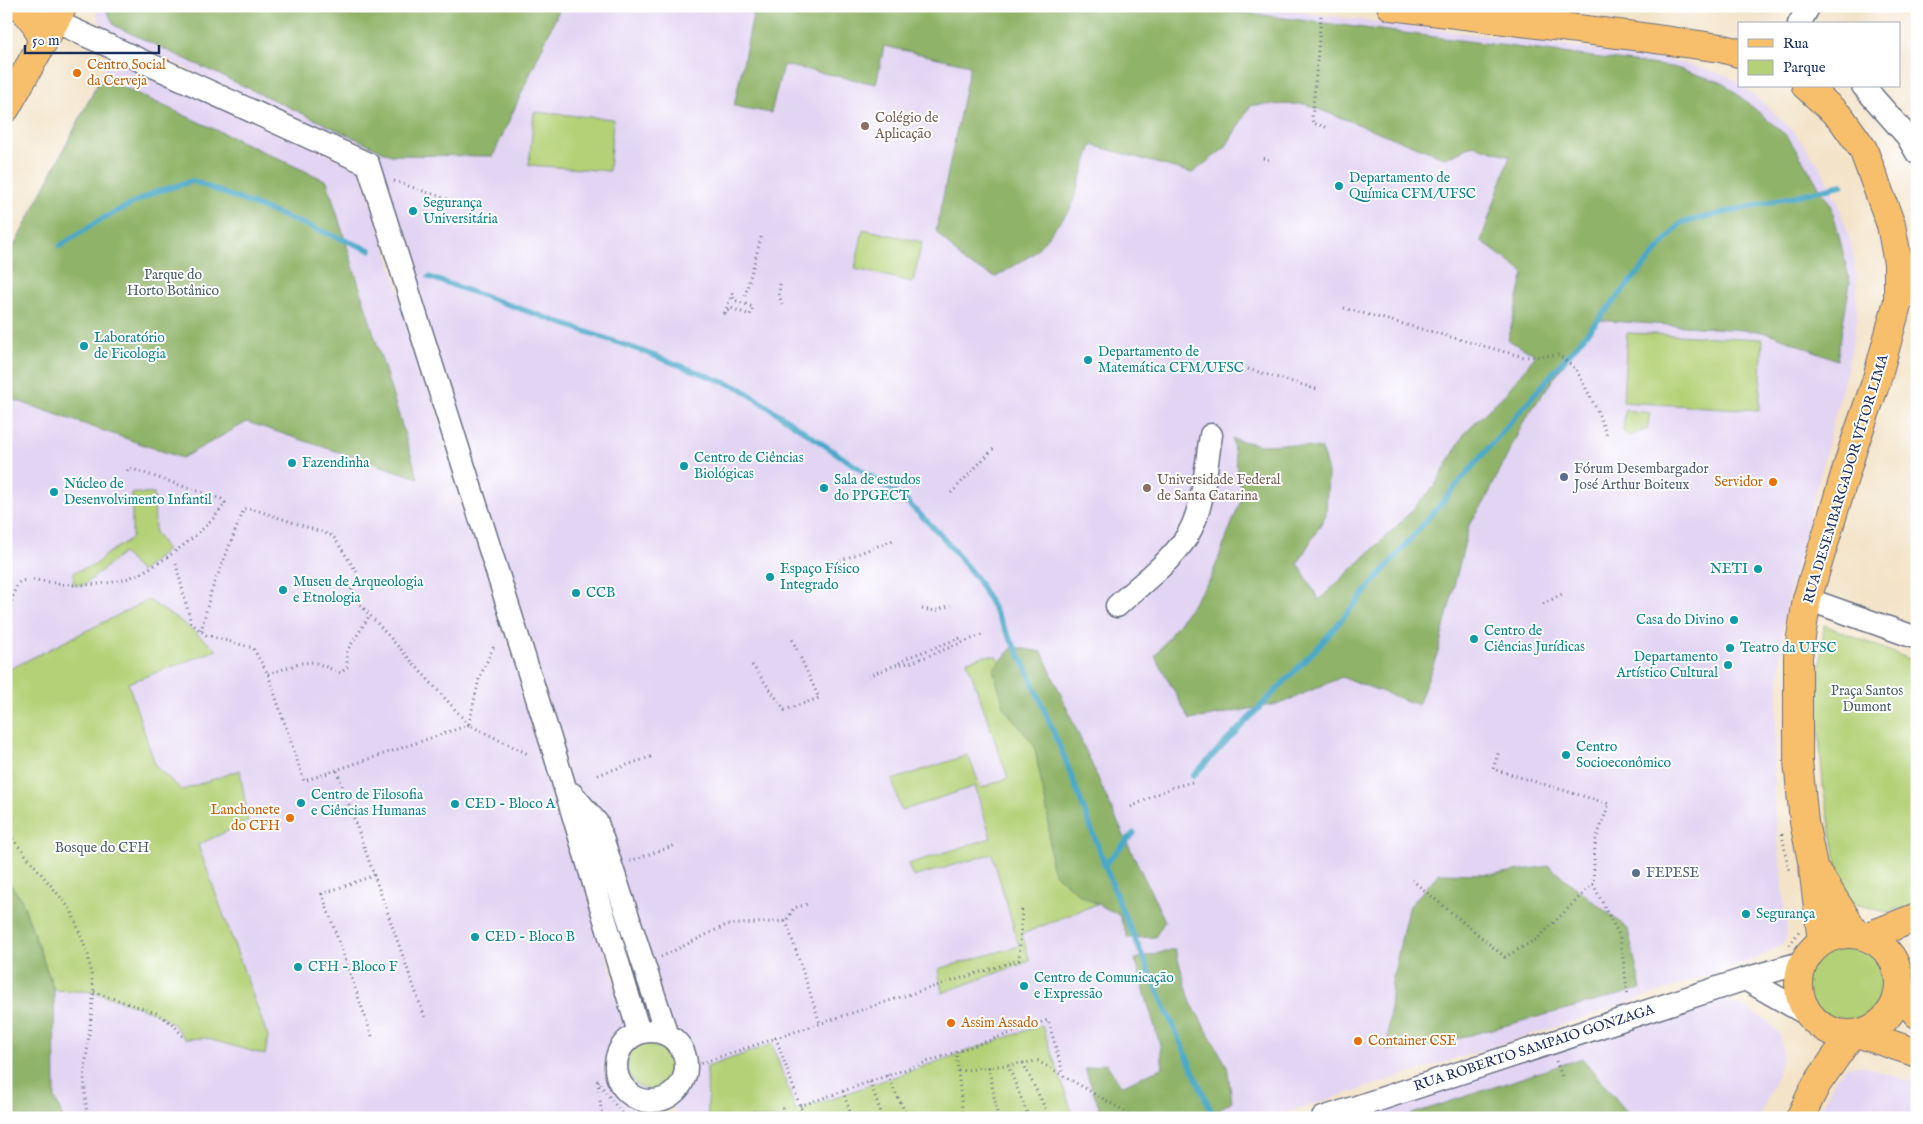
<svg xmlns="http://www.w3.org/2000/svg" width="1923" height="1124" font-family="'IM FELL English',serif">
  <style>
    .built { fill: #e2d4f3 }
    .green { fill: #b4d177; stroke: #68806a }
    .forest { fill: #8fb368; stroke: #557163 }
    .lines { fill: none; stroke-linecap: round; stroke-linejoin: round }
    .stream { stroke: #4ba9c9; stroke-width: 5.5 }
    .minor-casing { stroke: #676e83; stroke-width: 25 }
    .major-casing { stroke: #676e83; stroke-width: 30 }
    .path { stroke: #676e83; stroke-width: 3; stroke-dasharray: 1 4; stroke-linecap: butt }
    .minor { stroke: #fff; stroke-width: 22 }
    .major { stroke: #f7bf6c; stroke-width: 28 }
    .food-dot { fill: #e8710a; stroke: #fff; stroke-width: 2 }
    .education-dot { fill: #8d6e63; stroke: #fff; stroke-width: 2 }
    .culture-dot { fill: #0f9aa8; stroke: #fff; stroke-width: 2 }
    .service-dot { fill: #5c6f8a; stroke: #fff; stroke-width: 2 }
    .labels { text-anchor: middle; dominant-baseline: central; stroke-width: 4; stroke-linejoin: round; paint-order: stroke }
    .food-label { font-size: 14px; fill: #c56008; stroke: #fff; text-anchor: start }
    .education-label { font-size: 14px; fill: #785e54; stroke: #fff; text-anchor: start }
    .culture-label { font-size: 14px; fill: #0d838f; stroke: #fff; text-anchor: start }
    .park-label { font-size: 14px; fill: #496066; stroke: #fff }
    .service-label { font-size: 14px; fill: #4e5e75; stroke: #fff; text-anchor: start }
    .street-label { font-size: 14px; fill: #1b2f5e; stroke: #fff }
  </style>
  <rect width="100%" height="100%" fill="#fff"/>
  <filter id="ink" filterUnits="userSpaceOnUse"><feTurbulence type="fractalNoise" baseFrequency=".02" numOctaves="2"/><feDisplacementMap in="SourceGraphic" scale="10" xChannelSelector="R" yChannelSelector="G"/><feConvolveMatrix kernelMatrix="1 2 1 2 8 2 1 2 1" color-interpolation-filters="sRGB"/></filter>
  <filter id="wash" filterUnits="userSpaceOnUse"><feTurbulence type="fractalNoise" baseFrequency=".0096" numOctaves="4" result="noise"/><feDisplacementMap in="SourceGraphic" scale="20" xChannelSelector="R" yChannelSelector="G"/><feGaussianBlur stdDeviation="1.12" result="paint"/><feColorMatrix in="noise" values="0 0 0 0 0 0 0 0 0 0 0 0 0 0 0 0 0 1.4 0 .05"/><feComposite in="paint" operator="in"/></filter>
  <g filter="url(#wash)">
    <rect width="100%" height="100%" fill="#f3e3c8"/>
    <path class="built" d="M95 6H1251L1655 57 1694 66 1728 76 1767 106 1795 133 1819 165 1838 202 1851 243 1857 279V319L1849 360 1784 616 1775 734 1773 793 1787 929 1783 944 1758 958 1562 1025 1270 1118H677L372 154 110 33 98 20Z
      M110 57 361 169 657 1118H6V260Z
      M1714 995 1747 1009 1766 1020 1780 1034 1783 1053 1778 1073 1759 1118H1339Z
      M1848 1066H1864L1917 1084V1118H1817L1835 1079Z"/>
    <path class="green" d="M534 112 613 119 609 171 529 165Z
      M863 229 922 242 913 282 855 269Z
      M1627 333 1763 339 1759 410 1623 402Z
      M1625 410 1650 413 1647 429 1629 436 1623 431Z
      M132 493 154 494 155 532 167 550 141 572 123 553 84 585 73 584 74 572 95 565 105 555 132 538Z
      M148 600 185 624 217 650 128 683 156 767 182 790 240 770 248 821 198 845 268 1037 265 1055 205 1038 185 1039 173 1024 156 1013 94 992 54 990 22 901 6 878V671Z
      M1824 625 1917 662V904L1887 912 1851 903 1840 882 1823 786 1817 707Z
      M984 656H995L1007 665 1112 898 1022 934 1030 961 942 993 938 969 1019 946 992 854 913 877 908 864 991 838 975 786 901 811 892 780 968 755 981 788 1008 778 967 661Z
      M1803 985a46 46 0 1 1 92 0a46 46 0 1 1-92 0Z
      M1042 1025 1074 1118H708L707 1067 772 1044 796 1111Z
      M627 1065a25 25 0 1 1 50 0a25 25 0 1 1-50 0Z"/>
    <path class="forest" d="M104 6H561L493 156 391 155 115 26Z
      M755 6H1190L1673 67 1724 83 1788 137 1832 207 1850 282 1837 360 1774 335 1758 331 1595 320 1525 419 1484 503 1469 525 1438 652 1418 705 1342 677 1282 703 1190 720 1155 656 1211 578 1242 497 1232 439 1261 445 1284 444 1322 449 1328 473 1326 515 1298 563 1319 600 1397 526 1434 487 1466 431 1505 394 1536 355 1508 340 1524 273 1481 241 1510 156 1473 145 1446 158 1305 104 1251 105 1225 148 1192 173 1092 145 1070 210 1033 254 996 277 965 263 936 231 970 65 884 46 876 84 783 65 771 113 734 106Z
      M101 77 327 181 418 478 247 422 182 458 6 397V262Z
      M1013 647 1042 652 1116 819 1165 921 1155 937 1128 938 1119 915 1080 895 1055 874 1051 864 1048 816 1034 745 1005 709 993 669Z
      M1549 866 1628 929 1641 989 1422 1048 1387 1050 1392 982 1408 908 1439 873 1496 874Z
      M6 878 22 901 54 990 55 1098 63 1118H6Z
      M1175 949 1191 1003 1227 1066 1232 1101 1206 1118H1103L1085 1069 1106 1063 1121 1086 1163 1067 1160 1045 1135 959Z
      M1582 1058 1632 1118H1400L1567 1063Z"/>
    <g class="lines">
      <path class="stream" d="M60 246 100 220 155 192 193 181 370 250
        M429 277 636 349 740 388 904 499 940 534 977 579 1026 667 1065 759 1120 905 1214 1118
        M1193 776 1320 645 1681 223 1842 185
        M1104 865 1134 833"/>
    </g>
  </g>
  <g filter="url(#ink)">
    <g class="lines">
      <g class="minor-casing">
        <path id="minor" d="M39 14 368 164 552 745 639 1032
          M1799 24 1809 6
          M1863 86 1907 136 1917 153
          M1898 301 1917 291
          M1807 599 1917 638
          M1117 606C1141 583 1177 558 1191 529 1204 503 1206 464 1211 435
          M572 794 597 823 667 1035
          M1745 979 1810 1016
          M616 1066a35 35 0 1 1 70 0a35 35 0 1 1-70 0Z
          M1323 1118 1745 979 1804 962"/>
      </g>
      <g class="major-casing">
        <path id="major" d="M21 6 36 24 42 42
          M1391 6 1634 36 1721 48 1739 53
          M1806 86 1841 118 1863 149 1891 225 1898 263V301L1876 382 1854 445 1807 599 1798 656V761L1804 822 1813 866 1822 942
          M6 108 63 6
          M1818 874 1856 934
          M1799 984a50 50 0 1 1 100 0a50 50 0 1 1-100 0Z
          M1866 937 1917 917
          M1899 985 1910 1005 1917 1014
          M1860 1034 1917 1053
          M1800 1118 1816 1085 1851 1035"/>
      </g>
      <path class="path" d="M1321 16 1312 119 1313 123 1326 127
        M1263 158 1269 160
        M394 181 476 209
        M780 284 779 295 783 307
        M745 296 762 234
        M1344 308 1524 357 1559 355 1576 369 1597 410 1607 436
        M725 313 732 293
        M724 314 731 308 750 315 753 307 734 300 732 292
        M1248 369 1320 390
        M951 493 995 447
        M176 564 191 623 206 635 253 648 268 674 304 781 469 725
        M826 566 896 539
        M1543 604 1562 594
        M922 609 935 611 951 605
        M201 631 211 592 244 509H253L333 536 358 574 350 593 469 725 528 754
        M6 636C9 623 11 587 20 582 31 576 59 585 73 585 88 585 108 584 122 580 153 572 209 530 225 503L221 499 129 468 126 474
        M899 663 909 657 963 637
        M752 665 785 710 819 698 792 639
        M268 674 302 663 314 662 341 673 347 667V651L370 615
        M868 676 896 665 910 663 984 634
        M469 724 479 679 494 646
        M337 771 425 1018
        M598 775 653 756
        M1131 807 1170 788 1192 782
        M6 831 71 910 88 955 94 992 84 1078 87 1118
        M1782 834 1789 872
        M630 861 676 845
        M1412 880 1505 957 1537 939 1593 884 1595 842 1609 804 1493 769 1499 751
        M1593 884 1620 937 1628 996
        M786 921 820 1023
        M1790 945 1799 931
        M661 957 726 925 786 921 794 908 808 904
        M94 992 156 1013 173 1024 185 1039
        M372 1036 322 894 375 875
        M956 1051 963 1118
        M1556 1061 1563 1079
        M1023 1063 1050 1118
        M696 1065 776 1038
        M1008 1065 1029 1118
        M989 1067 998 1118
        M958 1071 1038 1061 1131 1115
        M887 1075 908 1118
        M597 1080 625 1118
        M598 1081 602 1118
        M870 1082 883 1118
        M843 1091 852 1118
        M800 1106 1048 1020 1064 1077
        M782 1108 787 1118
        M753 1111 755 1118
        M806 1118 800 1106 776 1038 898 998 1019 960 1022 907"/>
      <use href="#minor" class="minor"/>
      <use href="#major" class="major"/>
    </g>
  </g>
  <g class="food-dot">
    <circle cx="77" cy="73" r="5"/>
    <circle cx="1773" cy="482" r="5"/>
    <circle cx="290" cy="818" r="5"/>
    <circle cx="951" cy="1023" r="5"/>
    <circle cx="1358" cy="1041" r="5"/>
  </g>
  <g class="education-dot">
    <circle cx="865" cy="126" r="5"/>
    <circle cx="1147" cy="488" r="5"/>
  </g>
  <g class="culture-dot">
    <circle cx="1339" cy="186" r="5"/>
    <circle cx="413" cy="211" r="5"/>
    <circle cx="84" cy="346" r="5"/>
    <circle cx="1088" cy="360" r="5"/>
    <circle cx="292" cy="463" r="5"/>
    <circle cx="684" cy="466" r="5"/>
    <circle cx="824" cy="488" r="5"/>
    <circle cx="54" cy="492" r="5"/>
    <circle cx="1758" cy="569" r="5"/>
    <circle cx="770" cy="577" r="5"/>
    <circle cx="283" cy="590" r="5"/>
    <circle cx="576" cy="593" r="5"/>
    <circle cx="1734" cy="620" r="5"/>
    <circle cx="1474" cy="639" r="5"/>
    <circle cx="1730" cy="648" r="5"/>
    <circle cx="1728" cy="665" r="5"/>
    <circle cx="1566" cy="755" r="5"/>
    <circle cx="301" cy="803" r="5"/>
    <circle cx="455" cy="804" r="5"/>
    <circle cx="1746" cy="914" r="5"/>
    <circle cx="475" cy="937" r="5"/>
    <circle cx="298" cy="967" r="5"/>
    <circle cx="1024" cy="986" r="5"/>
  </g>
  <g class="service-dot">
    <circle cx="1564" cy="477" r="5"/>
    <circle cx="1636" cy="873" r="5"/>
  </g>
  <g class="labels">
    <g class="food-label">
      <text x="87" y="65">Centro Social<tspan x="87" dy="16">da Cerveja</tspan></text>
      <text x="1763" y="482" text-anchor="end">Servidor</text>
      <text x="280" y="810" text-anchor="end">Lanchonete<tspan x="280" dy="16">do CFH</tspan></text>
      <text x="961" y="1023">Assim Assado</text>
      <text x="1368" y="1041">Container CSE</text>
    </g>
    <g class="education-label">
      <text x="875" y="118">Colégio de<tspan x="875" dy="16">Aplicação</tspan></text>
      <text x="1157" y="480">Universidade Federal<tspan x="1157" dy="16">de Santa Catarina</tspan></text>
    </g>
    <g class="culture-label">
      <text x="1349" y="178">Departamento de<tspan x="1349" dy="16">Química CFM/UFSC</tspan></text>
      <text x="423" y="203">Segurança<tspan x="423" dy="16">Universitária</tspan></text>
      <text x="94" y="338">Laboratório<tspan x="94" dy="16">de Ficologia</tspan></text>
      <text x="1098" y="352">Departamento de<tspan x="1098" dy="16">Matemática CFM/UFSC</tspan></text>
      <text x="694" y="458">Centro de Ciências<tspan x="694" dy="16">Biológicas</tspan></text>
      <text x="302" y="463">Fazendinha</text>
      <text x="834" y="480">Sala de estudos<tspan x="834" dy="16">do PPGECT</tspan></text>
      <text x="64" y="484">Núcleo de<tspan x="64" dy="16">Desenvolvimento Infantil</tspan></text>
      <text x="780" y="569">Espaço Físico<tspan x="780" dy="16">Integrado</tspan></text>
      <text x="1748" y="569" text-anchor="end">NETI</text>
      <text x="293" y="582">Museu de Arqueologia<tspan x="293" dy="16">e Etnologia</tspan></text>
      <text x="586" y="593">CCB</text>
      <text x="1724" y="620" text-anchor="end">Casa do Divino</text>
      <text x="1484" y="631">Centro de<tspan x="1484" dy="16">Ciências Jurídicas</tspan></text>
      <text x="1740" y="648">Teatro da UFSC</text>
      <text x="1718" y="657" text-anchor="end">Departamento<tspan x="1718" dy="16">Artístico Cultural</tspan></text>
      <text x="1576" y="747">Centro<tspan x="1576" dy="16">Socioeconômico</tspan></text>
      <text x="311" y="795">Centro de Filosofia<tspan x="311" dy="16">e Ciências Humanas</tspan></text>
      <text x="465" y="804">CED - Bloco A</text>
      <text x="1756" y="914">Segurança</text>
      <text x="485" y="937">CED - Bloco B</text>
      <text x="308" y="967">CFH - Bloco F</text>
      <text x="1034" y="978">Centro de Comunicação<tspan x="1034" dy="16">e Expressão</tspan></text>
    </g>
    <g class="park-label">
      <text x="173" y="275">Parque do<tspan x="173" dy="16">Horto Botânico</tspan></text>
      <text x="1867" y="691">Praça Santos<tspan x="1867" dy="16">Dumont</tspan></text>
      <text x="102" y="848">Bosque do CFH</text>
    </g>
    <g class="service-label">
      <text x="1574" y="469">Fórum Desembargador<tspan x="1574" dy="16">José Arthur Boiteux</tspan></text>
      <text x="1646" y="873">FEPESE</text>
    </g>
    <g class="street-label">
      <text transform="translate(1846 479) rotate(-73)">RUA DESEMBARGADOR VÍTOR LIMA</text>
      <text transform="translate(1534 1048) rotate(-18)">RUA ROBERTO SAMPAIO GONZAGA</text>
    </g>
  </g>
  <rect width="1923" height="1124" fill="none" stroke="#fff" stroke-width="25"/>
  <rect x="1738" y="22" width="162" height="65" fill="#ffffff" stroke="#a4acbf"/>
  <rect x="1748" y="39" width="25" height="8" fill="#f7bf6c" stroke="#a4acbf"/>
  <text x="1783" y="48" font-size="15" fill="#1b2f5e">Rua</text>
  <rect x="1748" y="60" width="25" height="15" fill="#b4d177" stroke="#a4acbf"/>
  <text x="1783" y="72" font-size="15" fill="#1b2f5e">Parque</text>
  <path d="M25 45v8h134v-8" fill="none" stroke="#1b2f5e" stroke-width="2.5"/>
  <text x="32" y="45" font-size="15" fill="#1b2f5e" stroke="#ffffff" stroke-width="4" paint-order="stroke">50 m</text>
</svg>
